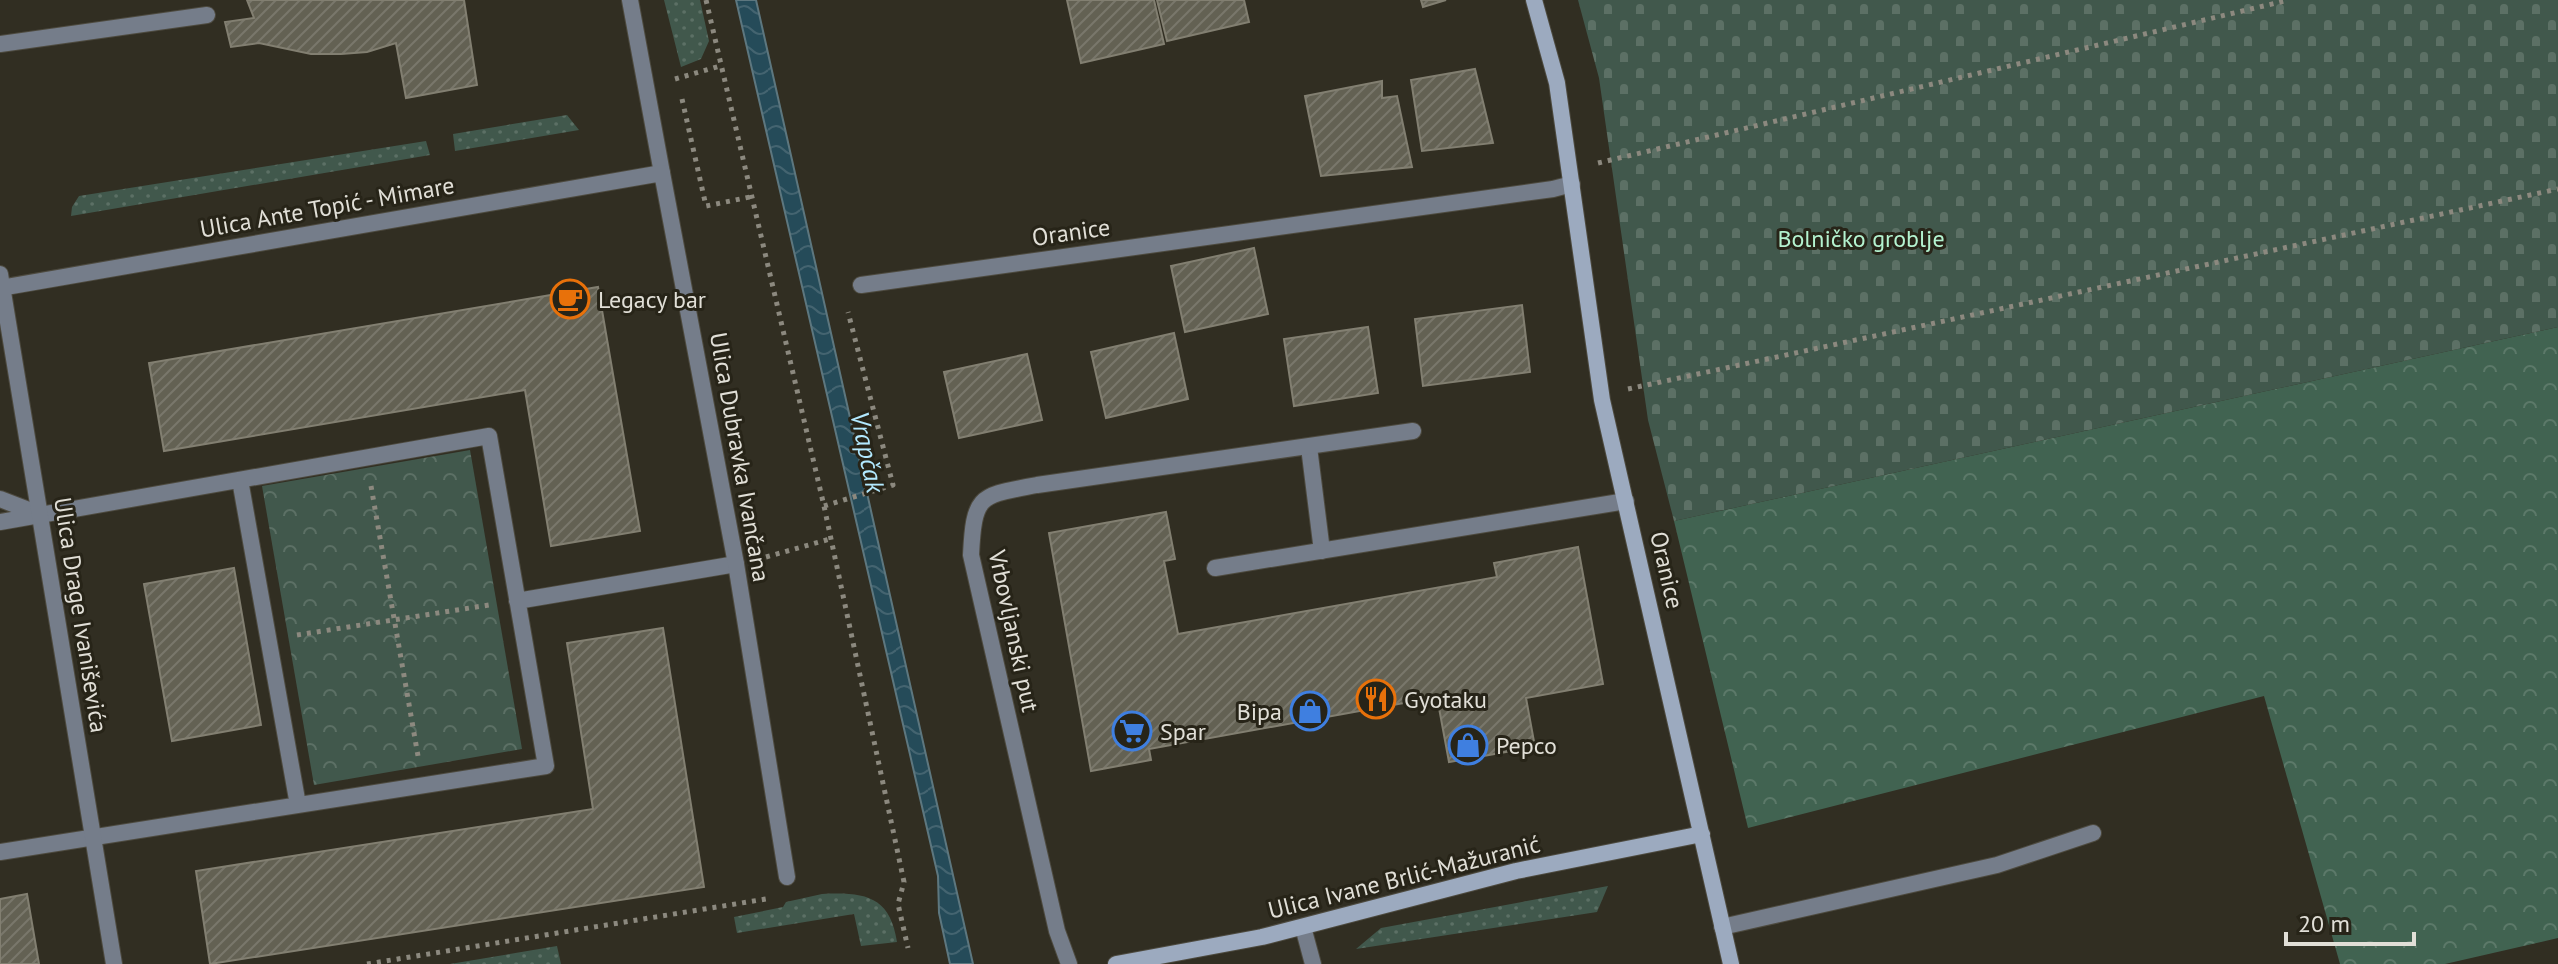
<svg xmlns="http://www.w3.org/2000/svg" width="2558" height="964" font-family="'PT Sans',sans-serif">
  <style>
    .grass { fill: url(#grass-dots) }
    .forest { fill: url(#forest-crowns) }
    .cemetery { fill: url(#cemetery-stones) }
    .park { fill: url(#park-crowns) }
    .water { fill: url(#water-waves); stroke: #5d777f; stroke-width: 2 }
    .building { fill: url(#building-hatch); stroke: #827f71; stroke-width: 2 }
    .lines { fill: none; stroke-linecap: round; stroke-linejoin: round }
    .lane-casing { stroke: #4d4a3f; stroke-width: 18 }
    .street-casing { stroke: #4d4a3f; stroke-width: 18 }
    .secondary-casing { stroke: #4d4a3f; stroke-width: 18 }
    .path { stroke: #8c897f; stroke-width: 5; stroke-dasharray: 4 6; stroke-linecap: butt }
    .lane { stroke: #757d8a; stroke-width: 16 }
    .street { stroke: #757d8a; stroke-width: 16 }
    .secondary { stroke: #9caabf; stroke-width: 16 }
    .labels { text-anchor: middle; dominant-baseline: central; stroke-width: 6; stroke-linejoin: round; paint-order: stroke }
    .street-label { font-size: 24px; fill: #e1dfd7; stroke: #272418 }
    .park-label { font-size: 24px; fill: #b4f3d0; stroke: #272418 }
    .poi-label { font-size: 24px; fill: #e1dfd7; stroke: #272418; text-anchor: start }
    .water-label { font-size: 26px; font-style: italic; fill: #b2e9ff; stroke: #272418 }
  </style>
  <defs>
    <pattern id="grass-dots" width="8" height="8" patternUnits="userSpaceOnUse" patternTransform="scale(2)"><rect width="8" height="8" fill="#41584c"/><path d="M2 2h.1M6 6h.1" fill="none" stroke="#5c7065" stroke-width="1.8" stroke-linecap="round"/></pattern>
    <pattern id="forest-crowns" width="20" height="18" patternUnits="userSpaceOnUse" patternTransform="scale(2)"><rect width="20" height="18" fill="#416351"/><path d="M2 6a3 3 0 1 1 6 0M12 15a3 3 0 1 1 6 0" fill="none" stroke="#5c7969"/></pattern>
    <pattern id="cemetery-stones" width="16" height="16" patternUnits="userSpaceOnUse" patternTransform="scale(2)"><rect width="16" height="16" fill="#41584c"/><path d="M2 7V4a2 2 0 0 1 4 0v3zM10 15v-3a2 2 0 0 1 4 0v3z" fill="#5c7065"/></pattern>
    <pattern id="park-crowns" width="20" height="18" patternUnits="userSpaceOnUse" patternTransform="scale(2)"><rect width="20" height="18" fill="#41584c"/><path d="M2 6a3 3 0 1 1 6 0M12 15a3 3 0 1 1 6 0" fill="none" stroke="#5c7065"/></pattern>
    <pattern id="water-waves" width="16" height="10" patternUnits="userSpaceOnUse" patternTransform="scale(2)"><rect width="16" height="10" fill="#254b59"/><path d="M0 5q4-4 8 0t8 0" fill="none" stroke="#446470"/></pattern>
    <pattern id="building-hatch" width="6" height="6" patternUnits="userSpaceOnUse" patternTransform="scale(2)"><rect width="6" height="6" fill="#636153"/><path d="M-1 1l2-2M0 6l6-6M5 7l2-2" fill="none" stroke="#79776b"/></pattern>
  </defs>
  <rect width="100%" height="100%" fill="#312e22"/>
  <path class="grass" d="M664 0H700L709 41 701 59 681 67Z
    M567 115 579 130 455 151 453 134Z
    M426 141 430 155 71 216 72 207 79 196Z
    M1608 886 1597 912 1356 949 1381 928Z
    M822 894C865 892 890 896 897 942L861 946 854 914 737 933 734 917 783 907 786 902Z
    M557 946 561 964H450Z"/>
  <path class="forest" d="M2558 327V938L2445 964H2340L2264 696 1748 828 1674 521Z"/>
  <path class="cemetery" d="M1578 0H2558V327L1674 521 1648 420 1599 78Z"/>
  <path class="park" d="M470 450 522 749 314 785 262 486Z"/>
  <path class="water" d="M736 0H756L973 964H950L939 913 938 876Z"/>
  <path class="building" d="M247 0H464L477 85 406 98 396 43 367 52 341 54H311L259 43 231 47 225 22 254 18Z
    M1067 0H1154L1164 44 1081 63Z
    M1157 0H1244L1249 22 1167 41Z
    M1421 0H1446L1423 7Z
    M1475 69 1493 143 1422 151 1411 80Z
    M1382 81V98L1397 96 1412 167 1321 176 1305 96Z
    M1254 248 1268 314 1185 332 1171 266Z
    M598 287 640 531 551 546 525 390 164 451 149 363Z
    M1522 305 1530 372 1423 386 1415 319Z
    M1368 327 1378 393 1294 406 1284 339Z
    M1174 333 1188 399 1106 418 1091 352Z
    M1027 354 1042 420 959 438 944 372Z
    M1166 512 1175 559 1164 561 1178 634 1497 577 1494 563 1578 547 1603 684 1526 698 1535 747 1449 762 1437 697 1149 749 1151 760 1091 771 1049 533Z
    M234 568 261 725 172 741 144 584Z
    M663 628 704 887 210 964 196 871 593 809 567 643Z
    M27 894 39 964H0V899Z"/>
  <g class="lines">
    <g class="lane-casing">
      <path id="lane" d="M630 0 662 173
        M0 44 207 15
        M1309 447 1322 551
        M240 480 298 805
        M0 499 39 514
        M0 522 489 436 546 766 0 852
        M1215 568 1626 501
        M517 601 736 564
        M1722 927 1997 865 2093 833"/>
    </g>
    <g class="street-casing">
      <path id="street" d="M0 274 114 964
        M861 285 1553 189 1572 184
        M0 288 662 173 736 564 787 877
        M1303 927 1313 964
        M1069 964 1057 931 971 555C974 493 980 496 1037 485L1413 431"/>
    </g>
    <g class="secondary-casing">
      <path id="secondary" d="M1534 0 1557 83 1602 400 1731 964
        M1116 964 1262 937 1516 871 1702 834"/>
    </g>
    <path class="path" d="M706 0 824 506 904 882 898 904 908 948
      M675 79 720 66
      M682 99 706 206 750 197
      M1598 163 2289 0
      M1628 389 2558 189
      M371 486 418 756
      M824 506 893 485 848 312
      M766 557 830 539
      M297 635 489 605
      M367 964 766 899"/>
    <use href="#lane" class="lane"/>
    <use href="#street" class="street"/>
    <use href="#secondary" class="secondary"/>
  </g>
  <defs>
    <g id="cafe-ring" transform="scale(2)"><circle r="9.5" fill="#272418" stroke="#e8710a" stroke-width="1.5"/><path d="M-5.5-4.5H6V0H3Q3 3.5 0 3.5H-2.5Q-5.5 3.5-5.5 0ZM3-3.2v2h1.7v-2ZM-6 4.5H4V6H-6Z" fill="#e8710a"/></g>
    <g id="restaurant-ring" transform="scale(2)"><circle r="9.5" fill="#272418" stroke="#e8710a" stroke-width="1.5"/><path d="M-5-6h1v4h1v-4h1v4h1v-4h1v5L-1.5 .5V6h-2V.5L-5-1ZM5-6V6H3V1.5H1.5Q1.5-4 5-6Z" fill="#e8710a"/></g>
    <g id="shop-ring" transform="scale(2)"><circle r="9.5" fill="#272418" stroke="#3f7fe0" stroke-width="1.5"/><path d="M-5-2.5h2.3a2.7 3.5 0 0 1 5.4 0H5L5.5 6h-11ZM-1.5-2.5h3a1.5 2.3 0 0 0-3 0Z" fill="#3f7fe0"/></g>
    <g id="supermarket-ring" transform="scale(2)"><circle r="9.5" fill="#272418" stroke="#3f7fe0" stroke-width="1.5"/><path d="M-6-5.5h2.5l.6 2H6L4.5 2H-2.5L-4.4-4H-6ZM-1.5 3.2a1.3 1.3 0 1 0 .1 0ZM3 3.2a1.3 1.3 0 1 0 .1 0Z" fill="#3f7fe0"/></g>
  </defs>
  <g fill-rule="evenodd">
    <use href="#cafe-ring" x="570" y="299"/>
    <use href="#restaurant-ring" x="1376" y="699"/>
    <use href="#shop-ring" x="1310" y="711"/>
    <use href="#supermarket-ring" x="1132" y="731"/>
    <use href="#shop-ring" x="1468" y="745"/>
  </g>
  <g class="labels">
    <g class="street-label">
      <text transform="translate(327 207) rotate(-10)">Ulica Ante Topić - Mimare</text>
      <text transform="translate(1071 232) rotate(-8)">Oranice</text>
      <text transform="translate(740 457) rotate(80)">Ulica Dubravka Ivančana</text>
      <text transform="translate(1667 570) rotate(77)">Oranice</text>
      <text transform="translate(81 615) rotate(81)">Ulica Drage Ivaniševića</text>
      <text transform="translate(1014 631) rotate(78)">Vrbovljanski put</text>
      <text transform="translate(1404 877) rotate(-14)">Ulica Ivane Brlić-Mažuranić</text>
    </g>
    <g class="park-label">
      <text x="1861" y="238">Bolničko groblje</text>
    </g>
    <g class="poi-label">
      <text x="598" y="299">Legacy bar</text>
      <text x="1404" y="699">Gyotaku</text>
      <text x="1282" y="711" text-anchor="end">Bipa</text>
      <text x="1160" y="731">Spar</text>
      <text x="1496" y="745">Pepco</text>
    </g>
    <g class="water-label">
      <text transform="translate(868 452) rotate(78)">Vrapčak</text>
    </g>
  </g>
  <path d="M2286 932v12h128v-12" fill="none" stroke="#e1dfd7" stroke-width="4"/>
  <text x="2298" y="932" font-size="24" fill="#e1dfd7" stroke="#272418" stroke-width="6" paint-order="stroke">20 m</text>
</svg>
